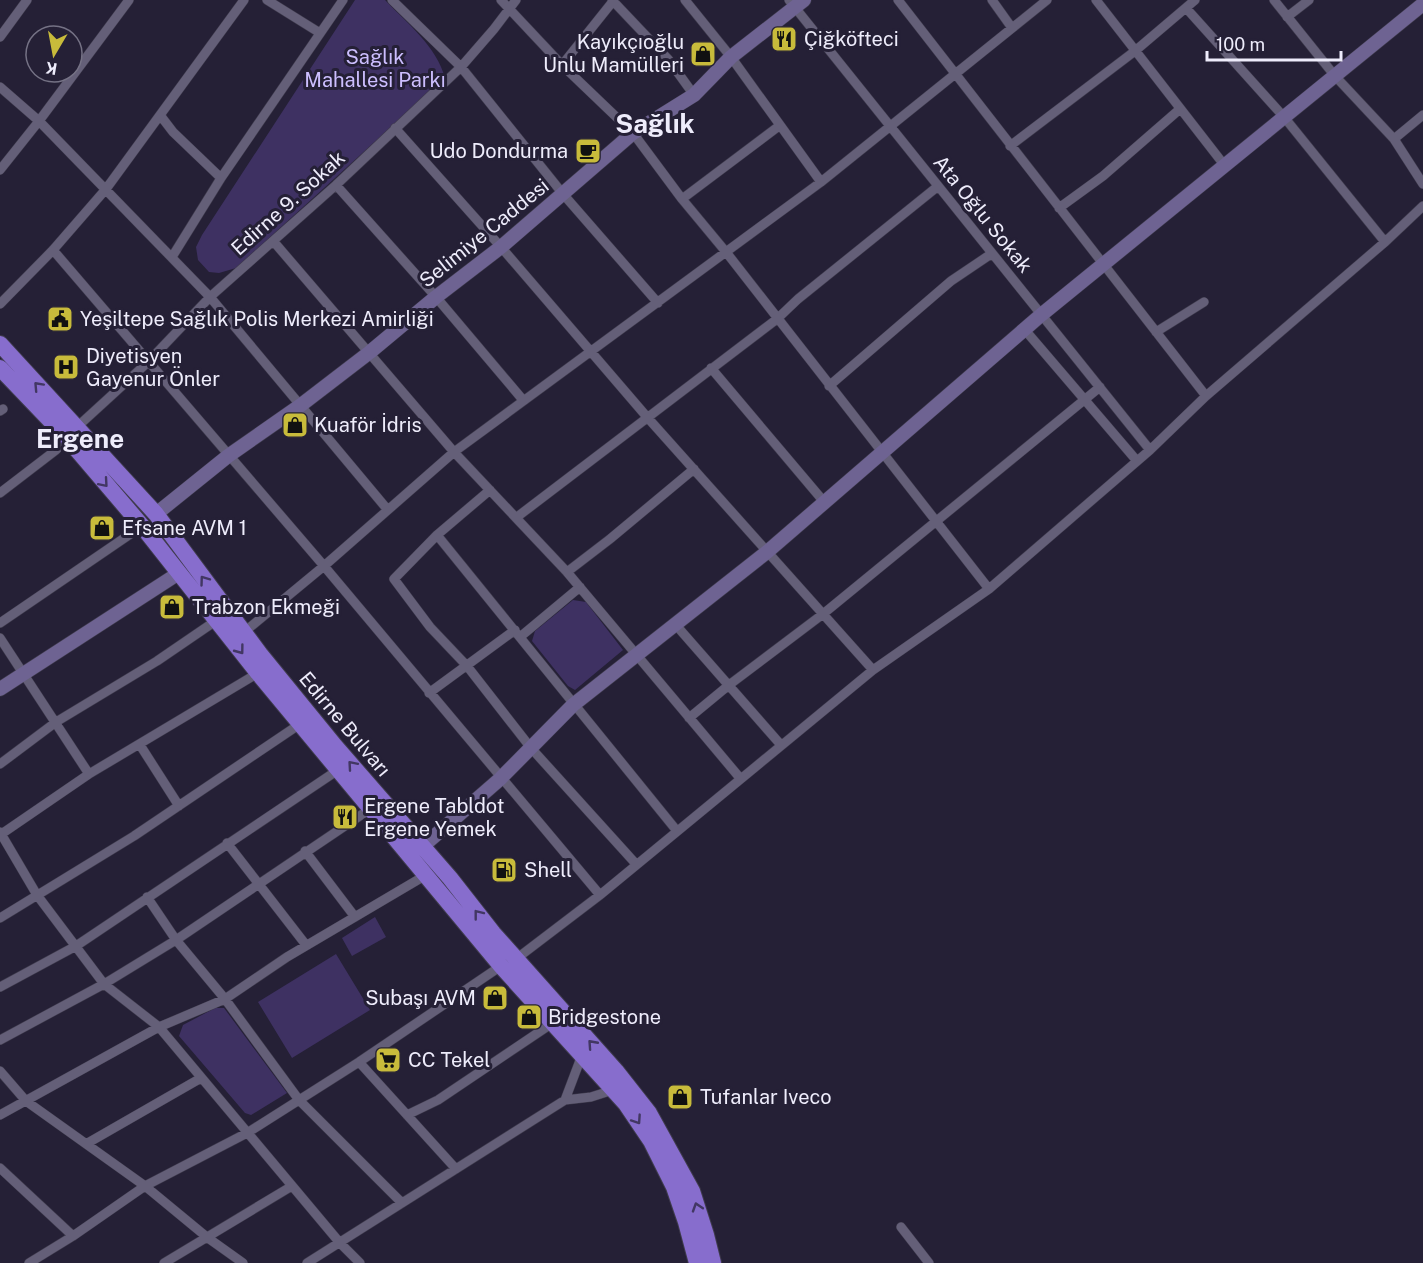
<svg xmlns="http://www.w3.org/2000/svg" width="1423" height="1263" font-family="'Public Sans',sans-serif">
  <style>
    .park { fill: #3e3162 }
    .lines { fill: none; stroke-linecap: round; stroke-linejoin: round }
    .street-casing { stroke: #3f3b4d; stroke-width: 10 }
    .secondary-casing { stroke: #3f3b4d; stroke-width: 15 }
    .highway-casing { stroke: #3f3b4d; stroke-width: 18 }
    .street { stroke: #645f78; stroke-width: 9 }
    .secondary { stroke: #6e6392; stroke-width: 14 }
    .highway { stroke: #876dcd; stroke-width: 16 }
    .oneway { stroke: #423763 }
    .labels { text-anchor: middle; dominant-baseline: central; stroke-width: 6; stroke-linejoin: round; paint-order: stroke }
    .poi-label { font-size: 20px; fill: #eeecfb; stroke: #252036; text-anchor: start }
    .park-label { font-size: 20px; fill: #ccbefe; stroke: #252036 }
    .street-label { font-size: 20px; fill: #eeecfb; stroke: #252036 }
    .district-label { font-size: 26px; font-weight: bold; fill: #eeecfb; stroke: #252036 }
  </style>
  <rect width="100%" height="100%" fill="#252036"/>
  <path class="park" d="M355 0H385C407 23 437 47 445 78L236 268 219 273 209 272 198 260 196 247 202 235Z
    M573 600 586 602 623 650 575 690 568 686 532 641 535 631Z
    M375 917 386 937 352 956 342 938Z
    M336 954 370 1010 292 1058 258 1002Z
    M215 1008H224L287 1093 251 1115 245 1113 179 1036 183 1025Z"/>
  <g class="lines">
    <g class="street-casing">
      <path id="street" d="M267 0 320 33
        M392 0 461 67 563 194 658 303
        M501 0 562 65 633 133 682 199 726 252 989 589
        M612 0 668 59 694 95
        M685 0 731 57 821 182
        M789 0 1150 450
        M898 0 1206 396
        M992 0 1012 28
        M1096 0 1225 166
        M1274 0 1335 76 1394 139 1423 184
        M1186 8 1284 117 1385 242
        M1287 17 1309 0
        M0 37 27 0
        M562 65 614 0
        M0 87 39 121 210 297 387 509
        M160 115 173 132 221 178
        M395 128 501 247 647 417 873 670
        M1394 139 1423 115
        M1010 146 1135 51 1195 0
        M0 170 39 121 129 0
        M336 185 436 297 523 400
        M682 199 779 126
        M1059 208 1103 176 1180 109
        M274 242 454 452 567 572 740 778
        M53 250 324 566 600 895
        M172 257 221 178 343 0
        M0 304 53 250 106 189 244 0
        M1025 330 1137 461
        M1156 332 1204 302
        M711 368 825 503
        M829 386 951 281 991 254
        M0 411 3 409
        M490 490 437 535 394 579 430 627 467 666 531 748 636 864
        M0 493 56 450 77 427 147 363 210 297 336 185 461 67 494 29 516 0
        M517 517 777 319 798 299 937 187
        M437 535 677 831
        M567 572 610 539 694 469
        M0 623 142 526
        M675 624 781 745
        M243 633 324 566 454 452 821 182 1047 0
        M520 637 580 587
        M0 638 89 774
        M429 693 515 630
        M689 718 729 685 823 614 1100 387
        M140 745 179 806
        M0 764 56 722 157 661 217 620
        M0 832 37 895 104 984 159 1027 340 1243 360 1263
        M0 835 89 774 258 673
        M227 843 306 945
        M305 851 355 917
        M147 897 176 940 225 999 299 1100 402 1203
        M0 918 134 836 300 724
        M0 987 76 946 338 770
        M0 1040 104 984 176 940 370 809
        M359 1062 456 1169
        M0 1071 26 1101 145 1186 208 1238 243 1263
        M565 1100 582 1055
        M0 1115 159 1027 225 999 287 957 426 875
        M407 1115 438 1100 554 1022
        M86 1144 201 1078
        M0 1168 73 1236
        M901 1227 929 1263
        M29 1263 73 1236 145 1186 247 1133 359 1062 501 966 516 959 600 895 873 670 989 589 1150 450 1206 396 1385 242 1423 206
        M164 1263 292 1186
        M307 1263 565 1100 591 1097 613 1090"/>
    </g>
    <g class="secondary-casing">
      <path id="secondary" d="M156 514 228 456 301 405 370 352 436 297 501 247 633 133 694 95 731 57 804 0
        M0 689 179 573
        M423 846 500 779 573 705 767 552 1041 315 1423 4"/>
    </g>
    <g class="highway-casing">
      <path id="highway" d="M0 344 156 514 260 654 335 746 450 878 493 933 616 1071 649 1113 692 1191 706 1235 713 1263
        M0 368 67 438 142 526 258 673 501 966 626 1104 651 1141 674 1187 686 1222 697 1263"/>
    </g>
    <use href="#street" class="street"/>
    <use href="#secondary" class="secondary"/>
    <use href="#highway" class="highway"/>
  </g>
  <defs><path id="oneway-chevron" d="M-2-3.5L2.5 0L-2 3.5" fill="none" stroke-width="1.6" stroke-linecap="round" stroke-linejoin="round" transform="scale(1.5)"/></defs>
  <g class="oneway">
    <use href="#oneway-chevron" transform="translate(38 386) rotate(-133)"/>
    <use href="#oneway-chevron" transform="translate(104 483) rotate(49)"/>
    <use href="#oneway-chevron" transform="translate(204 580) rotate(-126)"/>
    <use href="#oneway-chevron" transform="translate(240 650) rotate(53)"/>
    <use href="#oneway-chevron" transform="translate(352 765) rotate(-131)"/>
    <use href="#oneway-chevron" transform="translate(478 914) rotate(-128)"/>
    <use href="#oneway-chevron" transform="translate(592 1044) rotate(-132)"/>
    <use href="#oneway-chevron" transform="translate(637 1120) rotate(56)"/>
    <use href="#oneway-chevron" transform="translate(697 1207) rotate(-108)"/>
  </g>
  <defs>
    <g id="restaurant-square" transform="scale(1.35)"><rect x="-9" y="-9" width="18" height="18" rx="4" fill="#c8bb3b" stroke="#252036"/><path d="M-5-6h1v4h1v-4h1v4h1v-4h1v5L-1.5 .5V6h-2V.5L-5-1ZM5-6V6H3V1.5H1.5Q1.5-4 5-6Z" fill="#111"/></g>
    <g id="shop-square" transform="scale(1.35)"><rect x="-9" y="-9" width="18" height="18" rx="4" fill="#c8bb3b" stroke="#252036"/><path d="M-5-2.5h2.3a2.7 3.5 0 0 1 5.4 0H5L5.5 6h-11ZM-1.5-2.5h3a1.5 2.3 0 0 0-3 0Z" fill="#111"/></g>
    <g id="cafe-square" transform="scale(1.35)"><rect x="-9" y="-9" width="18" height="18" rx="4" fill="#c8bb3b" stroke="#252036"/><path d="M-5.5-4.5H6V0H3Q3 3.5 0 3.5H-2.5Q-5.5 3.5-5.5 0ZM3-3.2v2h1.7v-2ZM-6 4.5H4V6H-6Z" fill="#111"/></g>
    <g id="civic-square" transform="scale(1.35)"><rect x="-9" y="-9" width="18" height="18" rx="4" fill="#c8bb3b" stroke="#252036"/><path d="M-.6-6.5H3V-4.5H.6V-3L4-1V1h2V6H-6V1h2V-1L-.6-3ZM-1.2 2.5V6h2.4V2.5Z" fill="#111"/></g>
    <g id="hospital-square" transform="scale(1.35)"><rect x="-9" y="-9" width="18" height="18" rx="4" fill="#c8bb3b" stroke="#252036"/><path d="M-5-5h3v3.5h4V-5h3V5h-3V1.5h-4V5h-3Z" fill="#111"/></g>
    <g id="fuel-square" transform="scale(1.35)"><rect x="-9" y="-9" width="18" height="18" rx="4" fill="#c8bb3b" stroke="#252036"/><path d="M-5.5-6h7V0h2V4h1.3V-2.5L3-4.5l.8-.8L6-3V5H2.5V1h-1V6h-7ZM-4.2-4.7v3.2H.2V-4.7Z" fill="#111"/></g>
    <g id="supermarket-square" transform="scale(1.35)"><rect x="-9" y="-9" width="18" height="18" rx="4" fill="#c8bb3b" stroke="#252036"/><path d="M-6-5.5h2.5l.6 2H6L4.5 2H-2.5L-4.4-4H-6ZM-1.5 3.2a1.3 1.3 0 1 0 .1 0ZM3 3.2a1.3 1.3 0 1 0 .1 0Z" fill="#111"/></g>
  </defs>
  <g fill-rule="evenodd">
    <use href="#restaurant-square" x="784" y="39"/>
    <use href="#shop-square" x="703" y="54"/>
    <use href="#cafe-square" x="588" y="151"/>
    <use href="#civic-square" x="60" y="319"/>
    <use href="#hospital-square" x="66" y="367"/>
    <use href="#shop-square" x="295" y="425"/>
    <use href="#shop-square" x="102" y="528"/>
    <use href="#shop-square" x="172" y="607"/>
    <use href="#restaurant-square" x="345" y="817"/>
    <use href="#fuel-square" x="504" y="870"/>
    <use href="#shop-square" x="495" y="998"/>
    <use href="#shop-square" x="529" y="1017"/>
    <use href="#supermarket-square" x="388" y="1060"/>
    <use href="#shop-square" x="680" y="1097"/>
  </g>
  <g class="labels">
    <g class="poi-label">
      <text x="804" y="39">Çiğköfteci</text>
      <text x="684" y="42" text-anchor="end">Kayıkçıoğlu<tspan x="684" dy="23">Unlu Mamülleri</tspan></text>
      <text x="568" y="151" text-anchor="end">Udo Dondurma</text>
      <text x="80" y="319">Yeşiltepe Sağlık Polis Merkezi Amirliği</text>
      <text x="86" y="356">Diyetisyen<tspan x="86" dy="23">Gayenur Önler</tspan></text>
      <text x="314" y="425">Kuaför İdris</text>
      <text x="122" y="528">Efsane AVM 1</text>
      <text x="192" y="607">Trabzon Ekmeği</text>
      <text x="364" y="806">Ergene Tabldot<tspan x="364" dy="23">Ergene Yemek</tspan></text>
      <text x="524" y="870">Shell</text>
      <text x="476" y="998" text-anchor="end">Subaşı AVM</text>
      <text x="548" y="1017">Bridgestone</text>
      <text x="408" y="1060">CC Tekel</text>
      <text x="700" y="1097">Tufanlar Iveco</text>
    </g>
    <g class="park-label">
      <text x="375" y="57">Sağlık<tspan x="375" dy="23">Mahallesi Parkı</tspan></text>
    </g>
    <g class="street-label">
      <text transform="translate(288 203) rotate(-42)">Edirne 9. Sokak</text>
      <text transform="translate(983 214) rotate(51)">Ata Oğlu Sokak</text>
      <text transform="translate(484 233) rotate(-39)">Selimiye Caddesi</text>
      <text transform="translate(345 724) rotate(50)">Edirne Bulvarı</text>
    </g>
    <g class="district-label">
      <text x="655" y="123">Sağlık</text>
      <text x="80" y="438">Ergene</text>
    </g>
  </g>
  <g transform="translate(54 54) rotate(190)"><circle r="28" fill="#252036" stroke="#757285" stroke-width="1.5"/>
  <path d="M0-4.5L10 22L0 15L-10 22Z" fill="#c8bb3b"/>
  <text y="-9" font-size="16" font-weight="bold" text-anchor="middle" fill="#eeecfb">K</text>
  </g>
  <path d="M1207 51v9h134v-9" fill="none" stroke="#eeecfb" stroke-width="3"/>
  <text x="1216" y="51" font-size="18" fill="#eeecfb" stroke="#252036" stroke-width="4.5" paint-order="stroke">100 m</text>
</svg>
